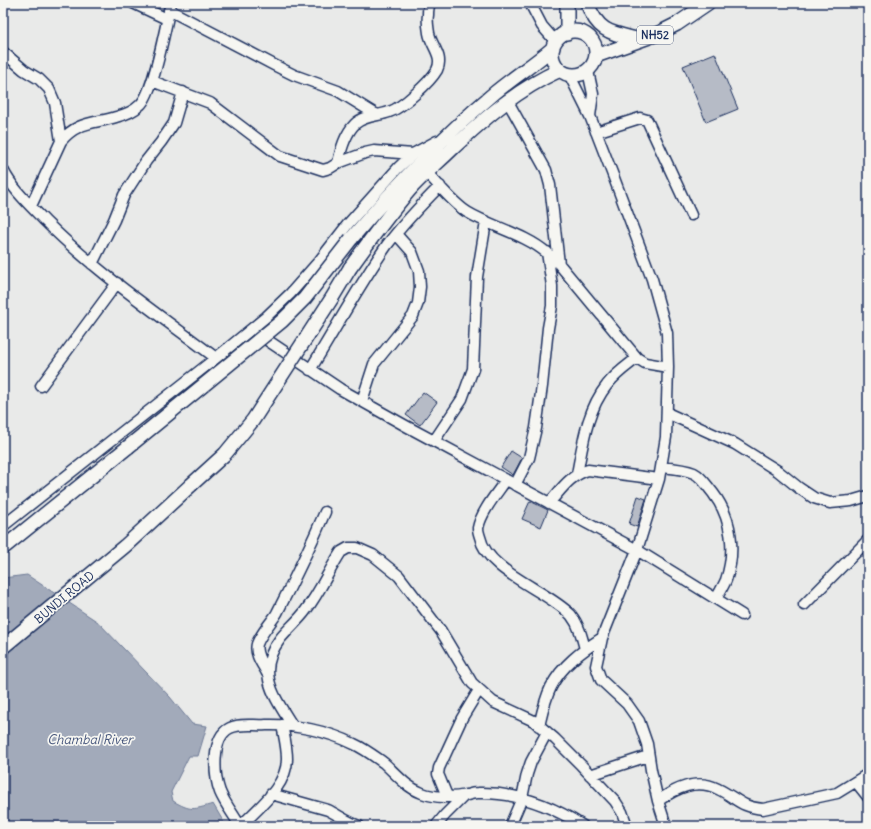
<svg xmlns="http://www.w3.org/2000/svg" width="871" height="829" font-family="Delius,sans-serif">
  <style>
    .water { fill: #a2aaba; stroke: #6c7995 }
    .building { fill: #b6bbc6; stroke: #1b2f5e }
    .lines { fill: none; stroke-linecap: round; stroke-linejoin: round }
    .minor-casing { stroke: #1b2f5e; stroke-width: 13 }
    .major-casing { stroke: #1b2f5e; stroke-width: 16 }
    .minor { stroke: #f6f6f2; stroke-width: 10 }
    .major { stroke: #f6f6f2; stroke-width: 13 }
    .major-bridge-casing { stroke: #1b2f5e; stroke-width: 16; stroke-linecap: butt }
    .major-bridge { stroke: #f6f6f2; stroke-width: 13 }
    .labels { text-anchor: middle; dominant-baseline: central; stroke-width: 3.5; stroke-linejoin: round; paint-order: stroke }
    .shield { fill: #f6f6f2; stroke: #5d6b8a; stroke-width: 1 }
    .shield-label { font-size: 11px; font-weight: bold; fill: #1b2f5e }
    .street-label { font-size: 12px; fill: #1b2f5e; stroke: #f6f6f2 }
    .water-label { font-size: 13px; font-style: italic; fill: #44547a; stroke: #f6f6f2 }
  </style>
  <rect width="100%" height="100%" fill="#e9eae9"/>
  <filter id="ink" filterUnits="userSpaceOnUse"><feTurbulence type="fractalNoise" baseFrequency=".025" numOctaves="2"/><feDisplacementMap in="SourceGraphic" scale="8" xChannelSelector="R" yChannelSelector="G"/><feConvolveMatrix kernelMatrix="1 2 1 2 8 2 1 2 1" color-interpolation-filters="sRGB"/></filter>
  <g filter="url(#ink)">
    <path class="water" d="M27 575 98 622 170 697 192 724 207 726 198 756H189L171 792 173 801C191 811 193 810 213 804L226 826H3V578Z"/>
    <path class="building" d="M715 53 738 109 706 122 683 66Z
      M423 392 437 402 420 425 406 415Z
      M511 451 522 458 513 475 501 467Z
      M638 496 646 499 637 527 629 524Z
      M530 501 548 510 541 527 522 519Z"/>
    <g class="lines">
      <g class="minor-casing">
        <path id="minor" d="M133 3 167 19
          M530 3 542 26 556 42
          M169 10 274 65 294 75 338 91 377 115
          M3 52 24 70 39 79 49 89 55 103 61 141
          M588 71 593 94 590 116
          M569 74 590 116 614 178 652 279 667 333 668 367 666 437 659 479 637 550 602 638 596 666 601 680 627 704 639 721 647 744 651 770 658 801 666 826
          M152 81 210 103 280 156 323 170 330 168 338 163 365 153 374 151 413 154
          M507 100 546 170 550 185 559 264
          M596 132 640 118 647 120 691 215
          M338 163C341 149 345 134 355 124 364 115 379 116 389 112 402 108 430 82 437 70 444 56 431 46 429 33 428 27 427 20 428 15 428 10 428 6 431 3
          M3 170C13 190 30 205 45 221 97 273 158 314 216 358
          M427 173C440 186 452 202 467 212 492 227 525 234 547 253 551 256 555 260 559 264L637 358 645 363 668 367
          M31 206 61 141C78 121 93 124 116 117 124 115 134 111 140 105 154 93 166 23 171 3
          M92 264 114 220 124 195 146 161 161 142 174 123 183 92
          M258 334 340 389 406 426 637 550 742 615
          M310 370C336 328 359 285 387 245 403 224 421 205 440 186
          M41 386 117 283
          M362 401 374 364 413 316 418 303 420 287 419 271 412 252 396 234
          M667 413 735 444 778 471 799 488 814 498 830 503 851 501 868 496
          M434 441 462 399 473 369 477 277 486 222
          M661 467C671 468 684 469 694 473 702 477 707 486 713 493 732 518 736 551 726 580 723 587 719 593 716 599
          M577 474C583 443 587 410 607 385 615 374 627 366 637 358
          M506 480C497 493 481 512 478 528 478 530 479 534 480 537 487 572 547 590 571 615 579 625 582 637 585 649
          M515 485 529 458 536 428 542 386 548 328 552 306V286L547 252
          M549 503C562 489 569 476 588 470L659 479
          M3 526 216 358 266 317 290 294 320 260 348 224 398 168 413 154 437 141
          M804 605 868 540
          M267 673C263 665 254 654 257 644 261 633 271 623 277 613 294 580 310 547 325 512
          M292 725C274 696 255 672 280 639 288 629 299 620 306 610 320 592 329 570 341 552L348 548H357L373 555 399 576 441 631 472 683 493 702 534 721 555 739 581 765 615 801 622 812 627 826
          M539 726C542 713 545 699 551 687 562 665 582 651 602 638
          M590 775 648 756
          M856 782 868 797
          M271 794 328 810C338 815 347 822 359 826
          M447 796 438 774 439 768 462 718 479 690
          M658 801C676 788 697 778 718 789 737 798 740 807 763 809L837 793 868 774
          M240 826C234 815 225 804 220 792 214 776 211 737 230 728 240 723 255 726 266 725 294 724 328 731 354 744 365 749 374 756 384 763 396 774 406 787 422 793 435 798 453 798 467 795 470 794 474 793 478 793 516 792 552 806 583 826
          M241 826C258 808 287 786 287 759 287 747 284 736 282 725
          M436 826 445 815 465 795
          M510 826 522 798 527 774 531 762 547 732"/>
      </g>
      <g class="major-casing">
        <path id="major" d="M567 3V33
          M587 3C599 34 612 33 641 40
          M552 53a22 22 0 1 1 44 0a22 22 0 1 1-44 0Z
          M596 56 655 35 677 24 708 3
          M351 239C394 188 440 139 491 96 511 79 533 65 553 48
          M350 268C370 240 390 212 413 186 425 173 440 161 453 148 486 117 518 89 560 70
          M3 548 128 447
          M3 647 125 546 191 485"/>
      </g>
      <use href="#minor" class="minor"/>
      <use href="#major" class="major"/>
      <g class="major-bridge-casing">
        <path id="major-bridge" d="M128 447 282 321 305 298 351 239
          M191 485 225 454 253 420 332 298 350 268"/>
      </g>
      <use href="#major-bridge" class="major-bridge"/>
    </g>
  </g>
  <g class="labels">
    <rect class="shield" x="637" y="26" width="36" height="18" rx="3"/>
    <g class="shield-label">
      <text x="655" y="35">NH52</text>
    </g>
    <g class="street-label">
      <text transform="translate(64 597) rotate(-40)">BUNDI ROAD</text>
    </g>
    <g class="water-label">
      <text x="90" y="739">Chambal River</text>
    </g>
  </g>
  <rect width="871" height="829" fill="none" stroke="#f6f6f2" stroke-width="16"/>
  <rect x="8" y="8" width="855" height="813" fill="none" stroke="#1b2f5e" stroke-width="1.5" filter="url(#ink)"/>
</svg>
